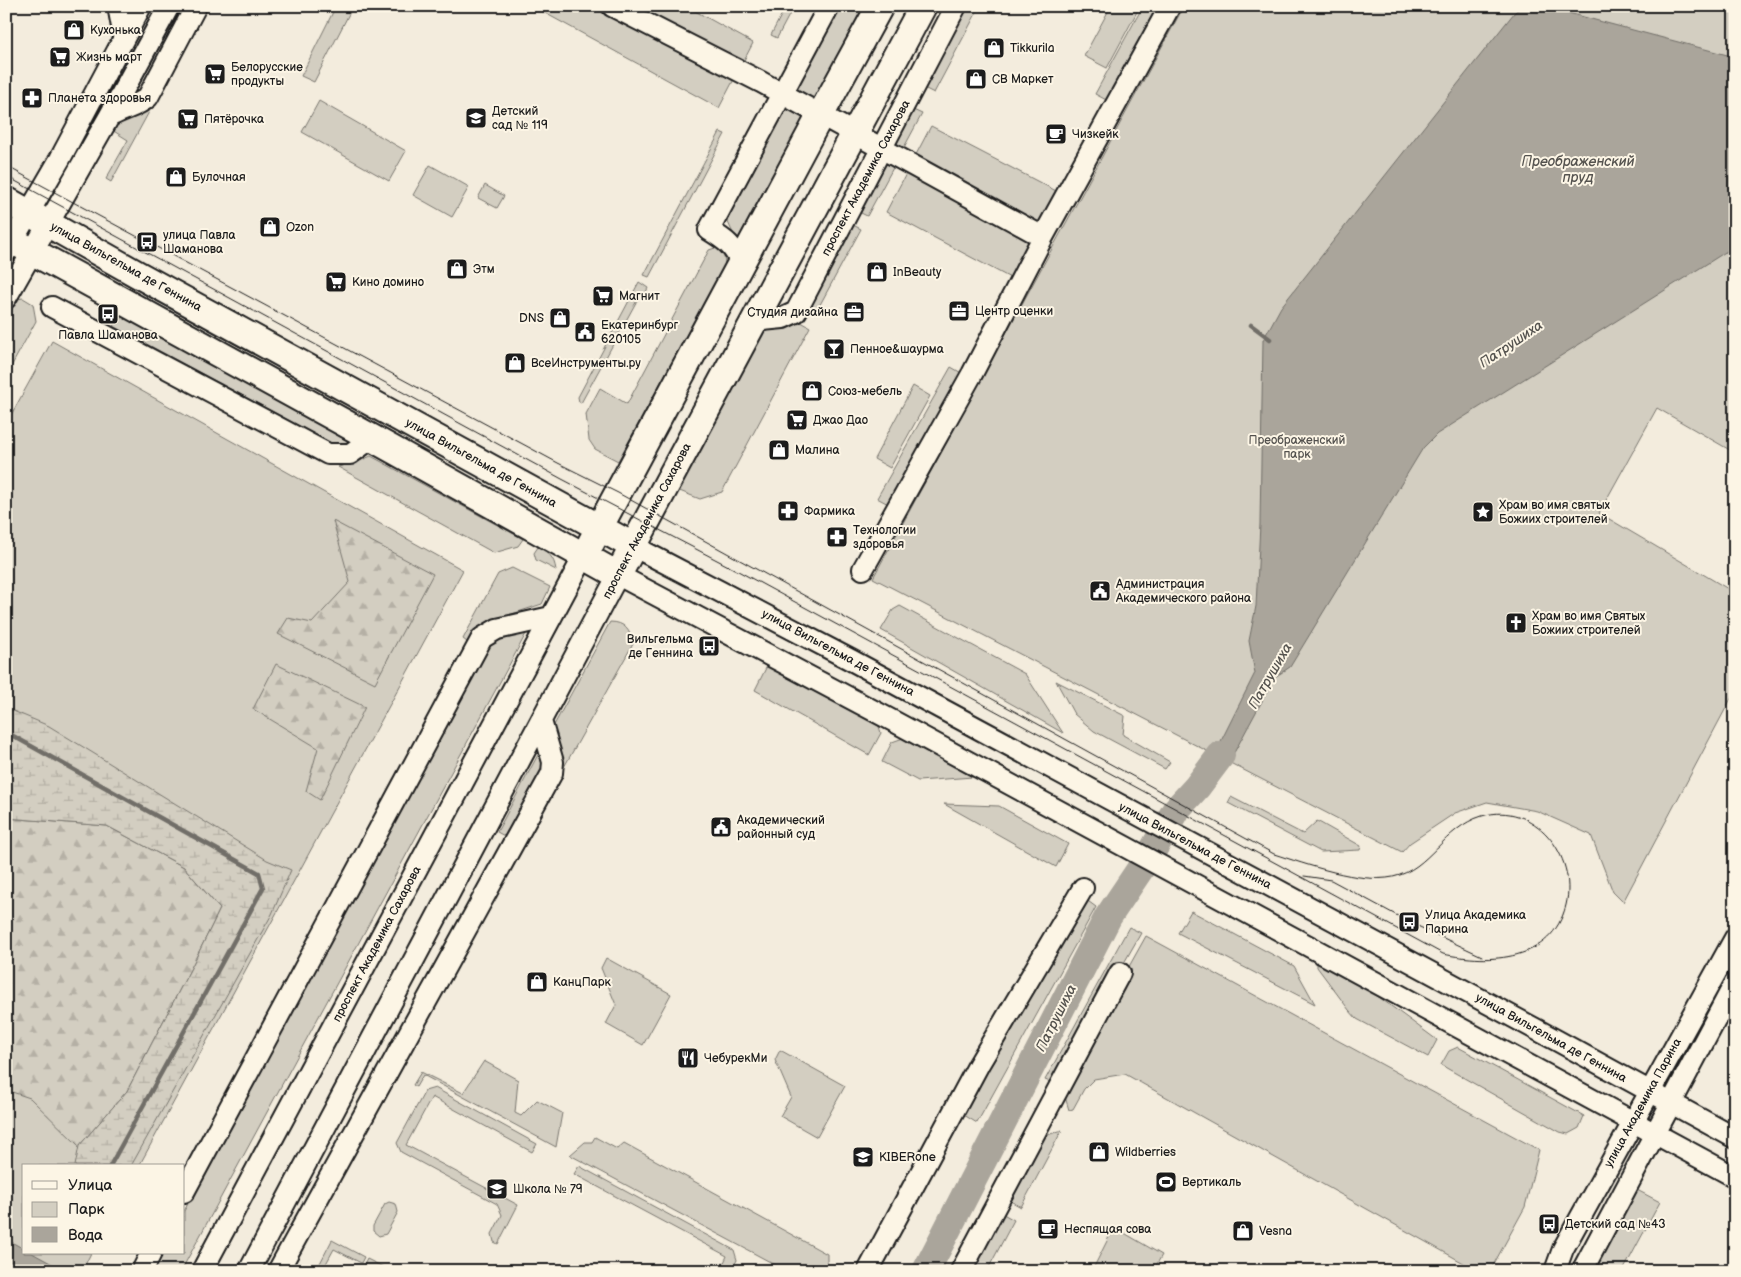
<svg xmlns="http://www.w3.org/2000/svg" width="1741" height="1277" font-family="'Balsamiq Sans',sans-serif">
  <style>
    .green { fill: #d3cec1; stroke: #78756e }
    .forest { fill: url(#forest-firs); stroke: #78756e }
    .wetland { fill: url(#wetland-marsh); stroke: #78756e }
    .water { fill: #aaa59b; stroke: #716e68 }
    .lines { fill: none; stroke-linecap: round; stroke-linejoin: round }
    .stream { stroke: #716e68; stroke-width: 4.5 }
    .river { stroke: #aaa59b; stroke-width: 28 }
    .minor-casing { stroke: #1c1c1c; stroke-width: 24 }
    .major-casing { stroke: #1c1c1c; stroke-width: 30 }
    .minor { stroke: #fcf5e5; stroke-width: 20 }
    .major { stroke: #fcf5e5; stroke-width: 26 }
    .tram { stroke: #1c1c1c; stroke-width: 1 }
    .labels { text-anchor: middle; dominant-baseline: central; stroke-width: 4; stroke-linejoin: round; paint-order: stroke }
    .poi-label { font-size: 12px; fill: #1c1c1c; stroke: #fcf5e5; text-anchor: start }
    .street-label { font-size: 12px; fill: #1c1c1c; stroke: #fcf5e5 }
    .park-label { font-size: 12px; fill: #53514e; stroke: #fcf5e5 }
    .water-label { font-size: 14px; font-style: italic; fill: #55534f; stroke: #fcf5e5 }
  </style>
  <defs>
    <pattern id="forest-firs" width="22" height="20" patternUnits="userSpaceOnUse" patternTransform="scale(1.25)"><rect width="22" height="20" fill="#d3cec1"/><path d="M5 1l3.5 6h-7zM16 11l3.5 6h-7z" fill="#b5b0a5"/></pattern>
    <pattern id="wetland-marsh" width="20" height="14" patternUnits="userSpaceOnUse" patternTransform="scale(1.25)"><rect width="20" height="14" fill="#d3cec1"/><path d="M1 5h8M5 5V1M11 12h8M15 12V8" fill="none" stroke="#b5b0a5"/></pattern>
  </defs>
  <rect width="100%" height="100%" fill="#f3ecdd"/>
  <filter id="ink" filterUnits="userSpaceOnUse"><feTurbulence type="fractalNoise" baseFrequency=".02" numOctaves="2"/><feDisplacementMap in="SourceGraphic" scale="10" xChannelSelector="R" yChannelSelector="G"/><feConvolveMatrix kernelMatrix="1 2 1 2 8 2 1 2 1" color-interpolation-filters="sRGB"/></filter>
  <g filter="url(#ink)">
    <path class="green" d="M336 6H353L314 82 301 76Z
      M532 6H686L753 43 719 108Z
      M786 6H794L777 38 771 35Z
      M839 6H867L816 100 795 89Z
      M965 6H980L934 93 922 87Z
      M1111 6H1140L1107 68 1084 56Z
      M1143 6H1163L1112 103 1095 94Z
      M1184 6H1735V453L1657 408 1599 513 1735 593V691L1623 902 1613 892 1591 835 1537 811 1487 802 1455 813 1410 843 1402 852 873 578Z
      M156 99 111 182 106 179 128 140 112 130 116 124Z
      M319 101 406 151 389 181 302 132Z
      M786 106 807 117 740 241 736 240 727 220 730 210Z
      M911 109 922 114 867 216 855 210Z
      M931 126 1062 194 1016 281 886 212Z
      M720 132 725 134 649 277 644 275Z
      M430 165 469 187 452 217 413 195Z
      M485 185 504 196 497 208 478 198Z
      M849 223 861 229 816 312 805 306Z
      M715 248C724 251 724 255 725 264L618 461 595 449 589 440 586 414 600 388 627 404 709 250Z
      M639 282 648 288 644 296 640 295 581 403 579 402 578 397Z
      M23 298 33 304 36 321 6 376V320L17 299Z
      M125 316 353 436 346 443H331L113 326 116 321Z
      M794 318 810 327 722 492 700 499 677 490 764 332 785 325Z
      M52 341 463 570 139 1166H24V1253H91L82 1271H6V424Z
      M951 367 965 375 894 507 877 498Z
      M913 386 930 396 890 468 874 459Z
      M371 456 523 539 518 546 494 553 338 467 355 463Z
      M538 547C549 553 554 557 556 570L536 560 534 553Z
      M512 568 550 587 542 604 485 623 475 630 467 642 463 639 498 574Z
      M900 606 1025 674 1063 733 881 630 893 610Z
      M610 622C625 622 630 630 633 644L559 776 553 727Z
      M527 632 181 1271H151L161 1253H184V1211L487 649 495 642Z
      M768 664 878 723 881 733 869 755 755 690Z
      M1056 681 1125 716 1123 735 1170 762 1165 769 1094 731 1074 714Z
      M903 738 973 777 918 781 882 762 892 742Z
      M540 751 545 764 544 773 510 839 497 832Z
      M1231 797 1303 834 1317 821 1361 846 1360 850 1321 852 1228 803Z
      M944 804 999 806 1068 844 1056 867Z
      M1081 896 1096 907 977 1123 964 1115Z
      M1191 911 1294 966 1315 1004 1178 933Z
      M1129 927 1141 933 1055 1084 1045 1080Z
      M1146 936 1539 1150 1525 1207 1490 1271H1478L1125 1074 1094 1079 1084 1089 1073 1109 1069 1110 1062 1087Z
      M606 958 671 994 643 1045 606 1024 616 1005 601 968Z
      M1317 962 1368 989 1437 1040 1428 1057 1357 1019 1349 1010 1317 967Z
      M1458 1047 1584 1116 1579 1128 1568 1134 1560 1132 1441 1065 1449 1051Z
      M780 1050 845 1086 817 1137 780 1116 791 1097 775 1060Z
      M484 1061 518 1080 515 1113 521 1116 537 1100 562 1113 556 1147 423 1075 416 1087 413 1085 421 1072 463 1093Z
      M435 1088 537 1144 532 1152 432 1097 406 1145 518 1205 498 1244 494 1242 492 1234 502 1215 497 1204 401 1152 397 1143 425 1091Z
      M1062 1130 1021 1207 1005 1198 1036 1139Z
      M595 1137 617 1149 624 1143 827 1254V1271H787L570 1155 585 1142H592Z
      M579 1166 734 1250 737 1260 731 1271H720L727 1256 574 1174Z
      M1637 1190 1660 1202 1623 1271H1594Z
      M389 1202 396 1204 398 1212 386 1234 379 1236 373 1231V1226L385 1204Z
      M998 1211 1014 1220 987 1271H966Z
      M1114 1227 1162 1255 1153 1271H1092Z
      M332 1240 364 1257 361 1263 334 1249 322 1271H316Z
      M367 1259 383 1267 380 1271H361Z"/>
    <path class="forest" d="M333 521 433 574 375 683 278 634 288 618 312 623 350 582Z
      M276 664 365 707 320 800 306 791 318 748 253 709Z
      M6 818 107 826 184 867 220 909 193 964 127 1091 79 1146 30 1098 6 1090Z"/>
    <path class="wetland" d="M6 708 49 726 267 860 291 870 272 914 131 1166H75L79 1146 127 1091 193 964 220 909 184 867 107 826 6 818Z"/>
    <path class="water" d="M1522 6H1542L1735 57V246L1437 434 1423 448 1290 667 1275 677 1235 751 1209 791 1190 781 1220 743 1255 673 1249 641 1256 606 1260 524 1263 340 1281 307 1514 13Z
      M6 1239 24 1249V1253H32L65 1271H23L6 1262Z"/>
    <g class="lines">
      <path class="stream" d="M1251 325 1270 339
        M6 732 259 873 263 888 110 1166"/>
      <path class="river" d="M926 1271 1108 917 1153 850 1175 811 1197 787 1221 755"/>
      <g class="minor-casing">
        <path id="minor" d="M120 6 119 11 124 38
          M612 6 761 82 1043 237
          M109 117C122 109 137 107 148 97L196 6
          M6 252 60 159 141 6
          M742 264C732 245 727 241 709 230L829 6
          M6 298 109 117 169 6
          M52 307 328 454H350L372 438
          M754 321 783 318 796 312 956 6
          M633 546 851 660 1556 1040 1735 1138
          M863 569 972 374 1043 237 1170 6
          M184 1192 482 638 497 629 551 617
          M142 1271 151 1253
          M202 1271 584 556
          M249 1271 618 575 895 722 1735 1177
          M278 1271 552 773 553 762 541 721
          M868 1271 979 1064 1083 888
          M961 1271 1120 973
          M1555 1271 1563 1249 1735 938
          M1582 1271 1735 983"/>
      </g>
      <g class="major-casing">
        <path id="major" d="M6 200 137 274 633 546
          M6 237 372 438 618 575 923 6
          M591 543 820 116 880 6"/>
      </g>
      <use href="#minor" class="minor"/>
      <use href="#major" class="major"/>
      <path class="tram" d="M6 166 558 463 618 493 1274 854C1305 864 1361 884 1393 877 1430 869 1443 828 1482 816 1534 800 1578 856 1566 905 1552 962 1490 964 1443 954L738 571 562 479 6 176
        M1304 876 1331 880 1409 922 1482 956"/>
    </g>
  </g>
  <defs>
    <g id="shop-square" transform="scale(1.125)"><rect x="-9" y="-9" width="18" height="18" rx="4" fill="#1c1c1c" stroke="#fcf5e5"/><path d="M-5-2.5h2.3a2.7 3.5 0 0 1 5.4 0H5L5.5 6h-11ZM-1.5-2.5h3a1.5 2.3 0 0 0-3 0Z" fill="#fff"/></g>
    <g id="supermarket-square" transform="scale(1.125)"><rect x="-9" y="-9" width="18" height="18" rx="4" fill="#1c1c1c" stroke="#fcf5e5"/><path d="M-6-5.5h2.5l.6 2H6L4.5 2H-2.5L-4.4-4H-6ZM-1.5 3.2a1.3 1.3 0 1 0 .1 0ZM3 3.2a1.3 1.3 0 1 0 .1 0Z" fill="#fff"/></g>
    <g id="pharmacy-square" transform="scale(1.125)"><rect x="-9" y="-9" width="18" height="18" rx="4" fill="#1c1c1c" stroke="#fcf5e5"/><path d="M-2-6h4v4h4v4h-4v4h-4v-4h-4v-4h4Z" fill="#fff"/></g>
    <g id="school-square" transform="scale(1.125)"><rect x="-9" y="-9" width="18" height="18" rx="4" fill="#1c1c1c" stroke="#fcf5e5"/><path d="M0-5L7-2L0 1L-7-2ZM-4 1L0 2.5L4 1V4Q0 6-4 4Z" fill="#fff"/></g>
    <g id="cafe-square" transform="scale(1.125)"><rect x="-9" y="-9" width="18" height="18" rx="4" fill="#1c1c1c" stroke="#fcf5e5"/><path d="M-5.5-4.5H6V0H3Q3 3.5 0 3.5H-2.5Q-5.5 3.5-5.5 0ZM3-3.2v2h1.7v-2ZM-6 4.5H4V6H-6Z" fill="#fff"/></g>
    <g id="bus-square" transform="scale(1.125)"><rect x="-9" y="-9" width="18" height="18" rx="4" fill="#1c1c1c" stroke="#fcf5e5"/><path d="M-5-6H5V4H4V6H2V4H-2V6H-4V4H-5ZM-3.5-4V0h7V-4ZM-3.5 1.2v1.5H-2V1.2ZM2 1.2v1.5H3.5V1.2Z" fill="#fff"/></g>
    <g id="office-square" transform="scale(1.125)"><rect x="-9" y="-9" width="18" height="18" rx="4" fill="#1c1c1c" stroke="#fcf5e5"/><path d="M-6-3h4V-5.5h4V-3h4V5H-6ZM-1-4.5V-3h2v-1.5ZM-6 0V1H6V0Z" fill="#fff"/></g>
    <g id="civic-square" transform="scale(1.125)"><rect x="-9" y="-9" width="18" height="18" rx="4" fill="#1c1c1c" stroke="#fcf5e5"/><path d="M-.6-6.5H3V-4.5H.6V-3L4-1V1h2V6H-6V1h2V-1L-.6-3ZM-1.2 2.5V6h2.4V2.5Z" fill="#fff"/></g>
    <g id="bar-square" transform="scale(1.125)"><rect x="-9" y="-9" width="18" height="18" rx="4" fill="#1c1c1c" stroke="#fcf5e5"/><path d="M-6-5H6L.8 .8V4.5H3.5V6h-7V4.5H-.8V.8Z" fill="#fff"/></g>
    <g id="sight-square" transform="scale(1.125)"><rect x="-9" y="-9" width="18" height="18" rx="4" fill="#1c1c1c" stroke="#fcf5e5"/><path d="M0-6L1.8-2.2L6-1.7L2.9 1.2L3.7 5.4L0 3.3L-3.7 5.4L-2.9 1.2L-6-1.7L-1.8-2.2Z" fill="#fff"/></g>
    <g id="church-square" transform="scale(1.125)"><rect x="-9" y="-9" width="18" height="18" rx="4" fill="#1c1c1c" stroke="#fcf5e5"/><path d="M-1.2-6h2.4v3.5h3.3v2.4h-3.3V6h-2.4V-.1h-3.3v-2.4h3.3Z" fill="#fff"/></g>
    <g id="restaurant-square" transform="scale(1.125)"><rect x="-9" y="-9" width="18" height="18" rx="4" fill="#1c1c1c" stroke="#fcf5e5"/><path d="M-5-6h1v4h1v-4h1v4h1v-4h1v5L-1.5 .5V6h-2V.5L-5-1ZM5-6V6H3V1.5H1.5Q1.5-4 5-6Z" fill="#fff"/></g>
    <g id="stadium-square" transform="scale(1.125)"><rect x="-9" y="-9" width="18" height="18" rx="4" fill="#1c1c1c" stroke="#fcf5e5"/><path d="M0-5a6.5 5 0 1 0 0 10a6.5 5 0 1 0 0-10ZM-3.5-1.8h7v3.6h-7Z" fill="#fff"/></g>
  </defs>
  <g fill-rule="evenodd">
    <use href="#shop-square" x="74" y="30"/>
    <use href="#shop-square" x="994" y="48"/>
    <use href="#supermarket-square" x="60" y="57"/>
    <use href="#supermarket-square" x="215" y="74"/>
    <use href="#shop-square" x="976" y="79"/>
    <use href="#pharmacy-square" x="32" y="98"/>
    <use href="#school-square" x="476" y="118"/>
    <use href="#supermarket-square" x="188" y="119"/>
    <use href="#cafe-square" x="1056" y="134"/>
    <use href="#shop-square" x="176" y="177"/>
    <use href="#shop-square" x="270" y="227"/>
    <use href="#bus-square" x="147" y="242"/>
    <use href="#shop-square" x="457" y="269"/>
    <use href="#shop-square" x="877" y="272"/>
    <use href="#supermarket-square" x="336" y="282"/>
    <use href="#supermarket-square" x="603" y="296"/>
    <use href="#office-square" x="959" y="311"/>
    <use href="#office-square" x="854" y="312"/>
    <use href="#bus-square" x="108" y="314"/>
    <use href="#shop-square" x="560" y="318"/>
    <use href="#civic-square" x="585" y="332"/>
    <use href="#bar-square" x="834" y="349"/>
    <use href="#shop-square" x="515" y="363"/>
    <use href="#shop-square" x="812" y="391"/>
    <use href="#supermarket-square" x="797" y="420"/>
    <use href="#shop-square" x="779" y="450"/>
    <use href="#pharmacy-square" x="788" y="511"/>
    <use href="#sight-square" x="1483" y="512"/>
    <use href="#pharmacy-square" x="837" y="537"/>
    <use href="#civic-square" x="1100" y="591"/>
    <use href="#church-square" x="1516" y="623"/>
    <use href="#bus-square" x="709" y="646"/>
    <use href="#civic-square" x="721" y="827"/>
    <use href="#bus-square" x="1409" y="922"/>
    <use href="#shop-square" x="537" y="982"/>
    <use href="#restaurant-square" x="688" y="1058"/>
    <use href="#shop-square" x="1099" y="1152"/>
    <use href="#school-square" x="863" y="1157"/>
    <use href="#stadium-square" x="1166" y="1182"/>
    <use href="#school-square" x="497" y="1189"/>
    <use href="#bus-square" x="1549" y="1224"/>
    <use href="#cafe-square" x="1048" y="1229"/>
    <use href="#shop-square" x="1243" y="1231"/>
  </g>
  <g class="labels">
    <g class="poi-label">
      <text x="90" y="30">Кухонька</text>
      <text x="1010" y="48">Tikkurila</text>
      <text x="76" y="57">Жизнь март</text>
      <text x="231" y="67">Белорусские<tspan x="231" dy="14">продукты</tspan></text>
      <text x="992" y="79">СВ Маркет</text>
      <text x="48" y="98">Планета здоровья</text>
      <text x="492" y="111">Детский<tspan x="492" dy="14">сад № 119</tspan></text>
      <text x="204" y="119">Пятёрочка</text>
      <text x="1072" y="134">Чизкейк</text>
      <text x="192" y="177">Булочная</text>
      <text x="286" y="227">Ozon</text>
      <text x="163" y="235">улица Павла<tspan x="163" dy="14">Шаманова</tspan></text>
      <text x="473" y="269">Этм</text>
      <text x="893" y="272">InBeauty</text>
      <text x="352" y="282">Кино домино</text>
      <text x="619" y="296">Магнит</text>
      <text x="975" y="311">Центр оценки</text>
      <text x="838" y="312" text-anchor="end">Студия дизайна</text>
      <text x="544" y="318" text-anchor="end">DNS</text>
      <text x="601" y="325">Екатеринбург<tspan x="601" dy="14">620105</tspan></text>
      <text x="108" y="335" text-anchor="middle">Павла Шаманова</text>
      <text x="850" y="349">Пенное&amp;шаурма</text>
      <text x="531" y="363">ВсеИнструменты.ру</text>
      <text x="828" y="391">Союз-мебель</text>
      <text x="813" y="420">Джао Дао</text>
      <text x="795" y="450">Малина</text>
      <text x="1499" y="505">Храм во имя святых<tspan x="1499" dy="14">Божиих строителей</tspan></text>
      <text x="804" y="511">Фармика</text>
      <text x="853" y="530">Технологии<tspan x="853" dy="14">здоровья</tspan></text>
      <text x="1116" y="584">Администрация<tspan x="1116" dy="14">Академического района</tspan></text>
      <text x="1532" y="616">Храм во имя Святых<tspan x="1532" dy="14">Божиих строителей</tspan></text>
      <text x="693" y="639" text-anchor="end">Вильгельма<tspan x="693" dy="14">де Геннина</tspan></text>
      <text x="737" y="820">Академический<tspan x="737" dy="14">районный суд</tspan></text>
      <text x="1425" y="915">Улица Академика<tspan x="1425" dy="14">Парина</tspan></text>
      <text x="553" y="982">КанцПарк</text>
      <text x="704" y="1058">ЧебурекМи</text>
      <text x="1115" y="1152">Wildberries</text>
      <text x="879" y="1157">KIBERone</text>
      <text x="1182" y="1182">Вертикаль</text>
      <text x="513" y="1189">Школа № 79</text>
      <text x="1565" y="1224">Детский сад №43</text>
      <text x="1064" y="1229">Неспящая сова</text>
      <text x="1259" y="1231">Vesna</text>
    </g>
    <g class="street-label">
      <text transform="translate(866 178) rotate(-62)">проспект Академика Сахарова</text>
      <text transform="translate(126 267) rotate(29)">улица Вильгельма де Геннина</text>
      <text transform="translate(481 463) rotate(29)">улица Вильгельма де Геннина</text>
      <text transform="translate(647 521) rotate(-62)">проспект Академика Сахарова</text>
      <text transform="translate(838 653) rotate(28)">улица Вильгельма де Геннина</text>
      <text transform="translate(1195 846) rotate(28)">улица Вильгельма де Геннина</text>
      <text transform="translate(377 944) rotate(-62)">проспект Академика Сахарова</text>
      <text transform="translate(1551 1038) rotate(29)">улица Вильгельма де Геннина</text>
      <text transform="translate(1643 1103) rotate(-61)">улица Академика Парина</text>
    </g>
    <g class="park-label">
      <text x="1297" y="440">Преображенский<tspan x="1297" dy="14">парк</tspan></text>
    </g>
    <g class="water-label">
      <text x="1578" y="161">Преображенский<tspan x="1578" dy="16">пруд</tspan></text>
      <text transform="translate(1511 344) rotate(-34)">Патрушиха</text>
      <text transform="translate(1270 676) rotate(-60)">Патрушиха</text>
      <text transform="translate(1056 1018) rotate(-63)">Патрушиха</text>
    </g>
  </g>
  <rect width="1741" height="1277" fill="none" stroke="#fcf5e5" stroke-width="25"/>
  <rect x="12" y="12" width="1716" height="1252" fill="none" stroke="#1c1c1c" stroke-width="2" filter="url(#ink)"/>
  <rect x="22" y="1164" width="162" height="90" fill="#fcf5e5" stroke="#a29e95"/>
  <rect x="32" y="1181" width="25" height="8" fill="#fcf5e5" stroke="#a29e95"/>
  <text x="68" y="1190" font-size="15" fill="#1c1c1c">Улица</text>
  <rect x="32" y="1202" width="25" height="15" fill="#d3cec1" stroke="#a29e95"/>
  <text x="68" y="1214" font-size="15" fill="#1c1c1c">Парк</text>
  <rect x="32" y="1227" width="25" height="15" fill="#aaa59b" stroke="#a29e95"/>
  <text x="68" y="1240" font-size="15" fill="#1c1c1c">Вода</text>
</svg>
